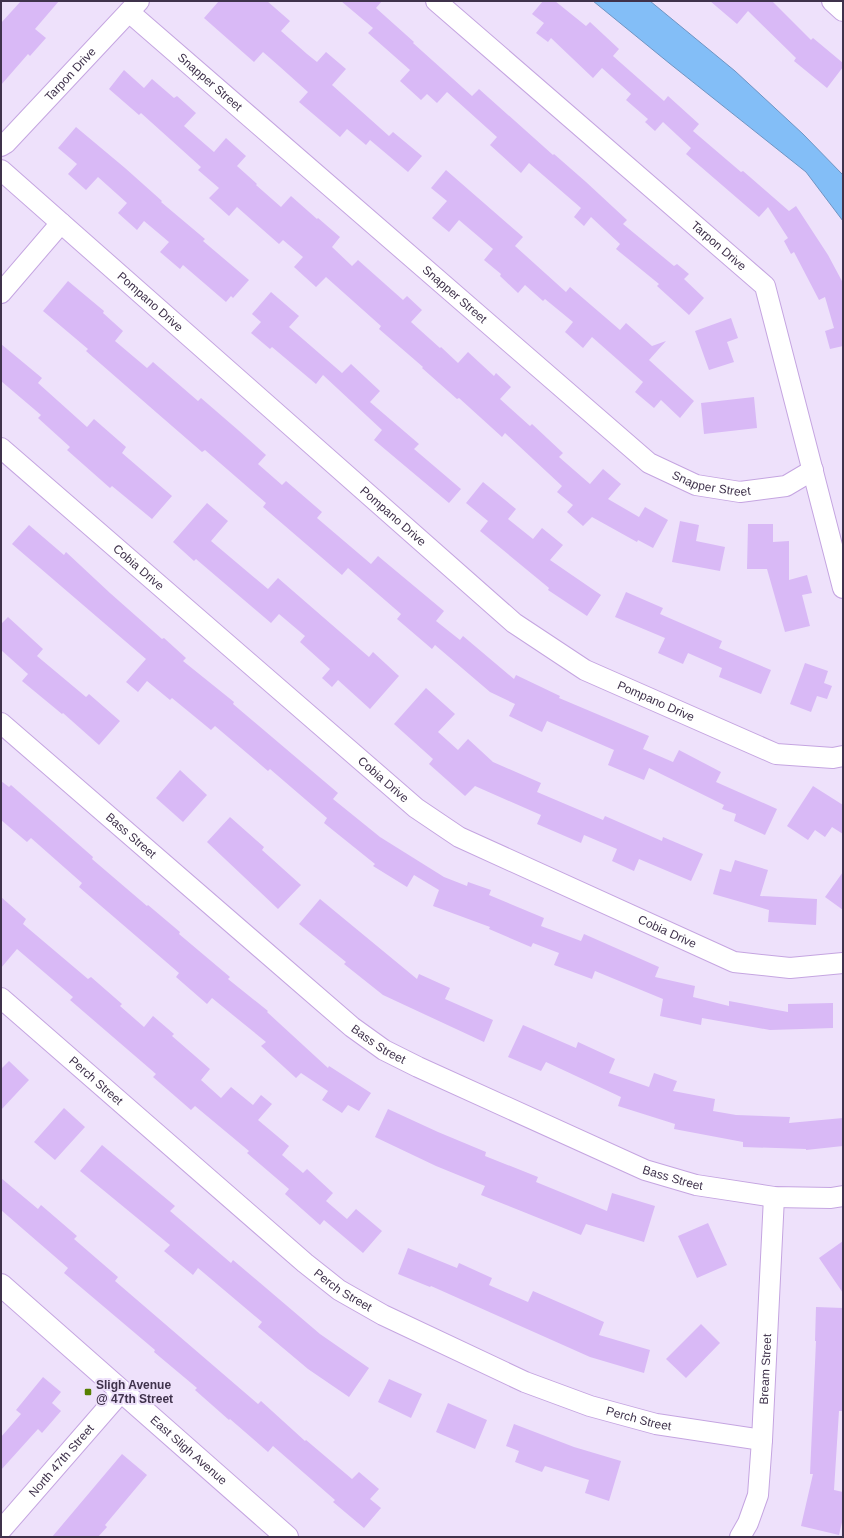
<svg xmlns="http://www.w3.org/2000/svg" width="844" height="1538" font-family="Helvetica,sans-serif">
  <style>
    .water { fill: #83bef7; stroke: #6f94c3 }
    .building { fill: #d9b9f6 }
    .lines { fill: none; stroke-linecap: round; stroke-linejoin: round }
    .street-casing { stroke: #c5a5e1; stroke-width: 22 }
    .secondary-casing { stroke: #c5a5e1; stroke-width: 24 }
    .street { stroke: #fff; stroke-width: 20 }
    .secondary { stroke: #fff; stroke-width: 22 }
    .poi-dot { fill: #578001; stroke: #eee1fb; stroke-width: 1.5 }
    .labels { text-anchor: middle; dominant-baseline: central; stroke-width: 4; stroke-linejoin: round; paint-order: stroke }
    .street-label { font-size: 12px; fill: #3f324b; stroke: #eee1fb }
    .poi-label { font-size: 12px; font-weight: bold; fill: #3f324b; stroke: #eee1fb; text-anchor: start }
  </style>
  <rect width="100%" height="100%" fill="#eee1fb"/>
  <path class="water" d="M593 1H650L735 71 803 134 843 175V221L806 172 669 63Z"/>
  <path class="building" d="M21 1H59L35 29 46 38 30 56 28 54 1 85V23Z
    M219 1H267L290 21 281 31 307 54 317 62 326 52 346 69 332 85 389 136 393 132 422 156 408 172 370 140 366 145 347 129 340 137 299 102 308 92 279 66 263 52 254 62 204 18Z
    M341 1H382L376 8 414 42 413 43 472 96 479 89 553 155 554 154 586 182 627 220 623 224 674 266 677 264 689 274 684 279 704 298 689 315 657 286 659 284 616 249 620 244 591 217 584 226 574 217 581 208 529 163 521 173 490 145 497 137 447 92 437 103 427 94 421 100 400 81 410 70 368 33 373 28Z
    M543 1H555L586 26 590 22 619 49 613 56 664 101 668 96 699 124 693 131 741 172 743 171 789 211 796 206 828 255 843 283V346L830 349 825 331 834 328 825 297 819 300 794 252 791 254 784 241 788 238 768 207 759 217 686 154 691 148 663 122 655 131 645 122 648 119 626 100 631 94 602 68 593 78 551 38 548 42 536 33 544 23 532 14Z
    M710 1H772L811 40 813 38 843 63V67L827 88 794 61 796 58 748 11 737 24Z
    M124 70 144 88 152 79 174 98 177 96 196 113 184 126 214 152 226 138 246 156 237 166 257 184 256 185 281 207 291 196 317 219 318 218 340 237 332 247 352 266 358 260 403 300 407 296 422 310 411 322 440 348 441 347 458 363 468 352 494 376 496 373 511 387 500 399 530 426 532 424 563 453 559 457 590 484 603 469 621 484 608 499 639 517 645 507 668 520 653 548 638 540 637 542 592 517 583 526 567 512 573 505 557 492 562 486 505 433 502 437 459 398 457 399 422 368 423 367 379 329 381 326 326 277 316 287 294 267 303 257 283 240 279 244 237 207 229 216 209 198 219 188 198 170 201 167 141 113 139 115 109 89Z
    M76 127 125 168 162 201 161 202 205 239 203 241 249 280 233 298 231 296 226 302 183 265 180 269 160 252 169 242 144 221 137 230 118 213 127 203 98 177 86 190 68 174 77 164 58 148Z
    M446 170 523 237 515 246 566 292 570 287 620 330 626 323 652 346 666 341 649 360 694 401 680 418 661 400 654 408 635 392 643 382 592 337 583 348 565 332 573 322 545 299 543 301 525 285 518 293 500 276 501 274 484 260 493 249 459 220 449 232 432 218 447 201 431 188Z
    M68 281 104 311 103 313 123 331 115 341 147 368 153 362 198 401 201 398 238 430 266 455 258 464 282 485 286 481 322 512 317 518 371 564 378 556 444 611 436 621 460 640 463 636 514 679 516 675 560 696 559 698 649 736 643 749 673 762 679 750 721 772 716 782 777 809 765 835 734 821 736 814 722 809 724 805 649 768 644 780 608 765 614 750 547 721 542 732 509 716 515 704 490 692 435 645 432 649 397 619 401 614 348 568 342 575 263 507 266 503 205 450 202 452 157 413 86 351 88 349 43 311Z
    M271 292 299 316 289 327 342 373 351 364 380 391 370 402 419 444 414 449 461 489 449 503 374 440 382 430 323 375 316 384 272 347 270 349 251 333 261 322 252 314Z
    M731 318 738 338 727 342 734 362 709 370 695 331Z
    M1 344 42 378 38 383 87 427 94 419 126 447 122 453 172 496 152 519 112 486 110 488 67 450 70 447 38 418 41 415 1 381Z
    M754 397 757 428 704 434 701 403Z
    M483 482 516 509 508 519 533 539 542 528 563 545 550 560 601 595 587 616 548 590 549 588 480 531 488 521 466 503Z
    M207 503 228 521 211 541 268 589 278 578 369 657 373 652 399 676 370 709 338 680 332 687 322 678 330 669 300 642 305 636 279 614 271 623 196 559 194 561 173 542Z
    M680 521 699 525 696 541 725 547 720 571 672 562Z
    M748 524H773V542L789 541V580L807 575 812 593 802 595 810 626 785 632 767 569H747Z
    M29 525 64 555 66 552 110 593 162 639 164 638 186 658 183 661 234 702 233 704 338 793 333 799 380 837 444 877 467 886 468 882 491 890 489 895 544 918 541 926 581 941 584 934 659 967 655 977 695 986 693 997 729 1006V1001L788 1012V1004L833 1003V1028L770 1030 702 1018 701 1025 660 1016 663 999 595 971 592 979 554 965 559 953 533 943 531 947 489 929 490 927 433 906 439 890 414 875 407 887 373 866 375 864 324 823 327 818 270 769 268 771 215 726 211 730 172 698 170 700 147 681 138 692 126 682 146 659 12 544Z
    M626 592 663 608 660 614 722 641 719 648 771 670 761 694 719 677 722 668 688 653 683 664 658 653 665 638 615 617Z
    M8 617 43 649 37 656 86 697 89 694 120 721 99 745 63 713 62 714 22 681 28 674 1 650V624Z
    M805 663 828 671 824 683 832 686 827 699 817 696 811 712 790 704Z
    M426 688 455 714 438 732 458 750 468 739 493 762 541 783 537 792 603 820 605 816 662 841 663 837 703 854 691 881 639 859 634 871 612 861 617 849 584 835 581 843 537 824 541 815 475 786 465 796 429 764 433 759 394 724Z
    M180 770 207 795 183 822 156 798Z
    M1 781 9 787 11 785 93 857 92 859 147 906 148 905 180 932 179 934 230 977 228 979 268 1011 267 1012 328 1068 329 1066 371 1093 359 1111 348 1105 342 1113 322 1100 328 1091 301 1073 296 1078 261 1046 266 1042 212 998 207 1004 176 977 179 973 79 887 82 883 31 838 27 842 1 820Z
    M813 786 843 805V834L832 827 825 837 815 830 808 840 787 826Z
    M230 817 264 847 262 850 301 885 278 909 207 842Z
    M735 860 768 870 760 896 817 899 816 925 768 922 769 910 713 894 720 869 731 872Z
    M843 872V910L825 897Z
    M1 897 26 919 23 924 88 979 91 977 122 1004 120 1006 144 1027 153 1016 174 1034 172 1036 210 1069 201 1080 221 1098 231 1087 253 1105 261 1095 272 1104 258 1120 289 1146 282 1155 303 1173 307 1169 333 1193 326 1201 347 1219 356 1209 382 1231 363 1253 324 1220 320 1225 285 1194 289 1189 247 1153 249 1151 195 1106 191 1110 153 1077 156 1074 70 1000 73 997 17 949 1 968Z
    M320 899 417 979 419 974 450 988 445 999 493 1020 484 1042 383 995 344 964 346 962 299 924Z
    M523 1025 576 1048 578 1042 615 1059 609 1073 649 1087 654 1073 677 1081 673 1091 715 1099 713 1111 736 1115 790 1117 789 1123 843 1118V1146L806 1150V1149L743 1147V1142L674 1129 675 1124 618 1106 621 1097 546 1062 541 1071 508 1057Z
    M9 1061 29 1080 1 1110V1069Z
    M64 1108 85 1127 55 1160 34 1142Z
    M388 1109 438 1132 486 1152 485 1156 538 1177 536 1182 607 1211 612 1193 655 1206 644 1242 586 1224 581 1235 481 1195 485 1186 436 1166 375 1137Z
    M102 1145 175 1206 170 1211 231 1263 233 1260 320 1334 369 1368 349 1397 308 1369 258 1327 262 1322 198 1268 193 1275 164 1251 170 1245 80 1171Z
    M1 1178 38 1209 41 1205 77 1236 74 1239 118 1277 115 1281 258 1404 261 1401 305 1441 306 1440 352 1479 359 1472 379 1489 370 1499 381 1508 364 1528 333 1502 335 1500 273 1446 268 1452 230 1419 229 1420 195 1390 197 1388 154 1352 155 1350 64 1273 68 1268 1 1210Z
    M708 1223 727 1265 697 1278 678 1236Z
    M843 1241V1293L819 1258Z
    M408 1248 457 1268 459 1263 492 1278 489 1285 528 1302 533 1291 604 1322 599 1335 650 1350 644 1373 590 1357 431 1286 430 1287 398 1274Z
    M816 1307 843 1308V1411H839L834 1490 843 1492V1518L839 1535 801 1526 813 1474H810L816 1341H815Z
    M701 1324 720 1343 686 1378 666 1359Z
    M43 1377 61 1392 52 1403 61 1411 42 1433 38 1429 1 1470V1437L21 1414 16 1410Z
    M389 1379 422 1394 411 1418 378 1402Z
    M448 1403 487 1420 475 1449 436 1432Z
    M514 1424 574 1447 621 1461 609 1501 585 1493 589 1480 545 1466 542 1472 515 1462 519 1451 506 1446Z
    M122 1454 147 1475 105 1525 107 1527 98 1537H52Z"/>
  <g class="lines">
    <g class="street-casing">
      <g id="street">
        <path id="s1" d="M436 1 765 286 843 588"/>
        <path d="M832 1 843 11"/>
        <path id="s2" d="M129 12 649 463 696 485 740 492 786 486 813 470"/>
        <path id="s3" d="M1 146 6 143 139 1"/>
        <path id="s4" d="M1 170 514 623 585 670 776 754 833 758 843 756"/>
        <path d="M1 293 61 223"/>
        <path id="s5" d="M1 448 416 808 459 837 734 962 790 968 843 963"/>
        <path id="s6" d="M1 723 352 1027 384 1050 418 1067 645 1170 696 1185 774 1197 831 1198 843 1196"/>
        <path id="s7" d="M1 998 305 1263 339 1290 383 1315 525 1382 590 1406 656 1424 762 1440"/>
        <path id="s8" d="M1 1530 122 1391"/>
        <path id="s9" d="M740 1537 748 1523 758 1495 762 1440 774 1197"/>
      </g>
    </g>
    <g class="secondary-casing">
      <g id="secondary">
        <path id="s10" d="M1 1285 287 1537"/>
      </g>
    </g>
    <use href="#street" class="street"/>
    <use href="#secondary" class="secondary"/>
  </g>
  <rect class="poi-dot" x="84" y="1388" width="8" height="8" rx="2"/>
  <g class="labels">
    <g class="street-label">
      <text stroke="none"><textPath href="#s3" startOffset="100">Tarpon Drive</textPath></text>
      <text stroke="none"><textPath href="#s2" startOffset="107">Snapper Street</textPath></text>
      <text stroke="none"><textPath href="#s1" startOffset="374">Tarpon Drive</textPath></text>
      <text stroke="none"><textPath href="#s2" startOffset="431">Snapper Street</textPath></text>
      <text stroke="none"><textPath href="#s4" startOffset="199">Pompano Drive</textPath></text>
      <text stroke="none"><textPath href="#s2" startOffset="755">Snapper Street</textPath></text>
      <text stroke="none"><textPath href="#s4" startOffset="523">Pompano Drive</textPath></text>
      <text stroke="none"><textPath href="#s5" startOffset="182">Cobia Drive</textPath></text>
      <text stroke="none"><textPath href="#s4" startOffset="847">Pompano Drive</textPath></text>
      <text stroke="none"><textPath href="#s5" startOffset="506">Cobia Drive</textPath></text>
      <text stroke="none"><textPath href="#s6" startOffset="172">Bass Street</textPath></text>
      <text stroke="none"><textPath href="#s5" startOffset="830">Cobia Drive</textPath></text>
      <text stroke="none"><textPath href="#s6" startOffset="496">Bass Street</textPath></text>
      <text stroke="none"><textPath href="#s7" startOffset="126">Perch Street</textPath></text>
      <text stroke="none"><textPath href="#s6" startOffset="820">Bass Street</textPath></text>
      <text stroke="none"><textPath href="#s7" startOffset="450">Perch Street</textPath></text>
      <text stroke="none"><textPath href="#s9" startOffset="172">Bream Street</textPath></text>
      <text stroke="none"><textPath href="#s7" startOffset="774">Perch Street</textPath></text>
      <text stroke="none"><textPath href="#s10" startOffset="250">East Sligh Avenue</textPath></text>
      <text stroke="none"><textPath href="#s8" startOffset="92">North 47th Street</textPath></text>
    </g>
    <g class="poi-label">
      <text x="96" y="1385">Sligh Avenue<tspan x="96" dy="14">@ 47th Street</tspan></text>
    </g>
  </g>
  <rect width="844" height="1538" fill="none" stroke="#3f324b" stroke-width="4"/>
</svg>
